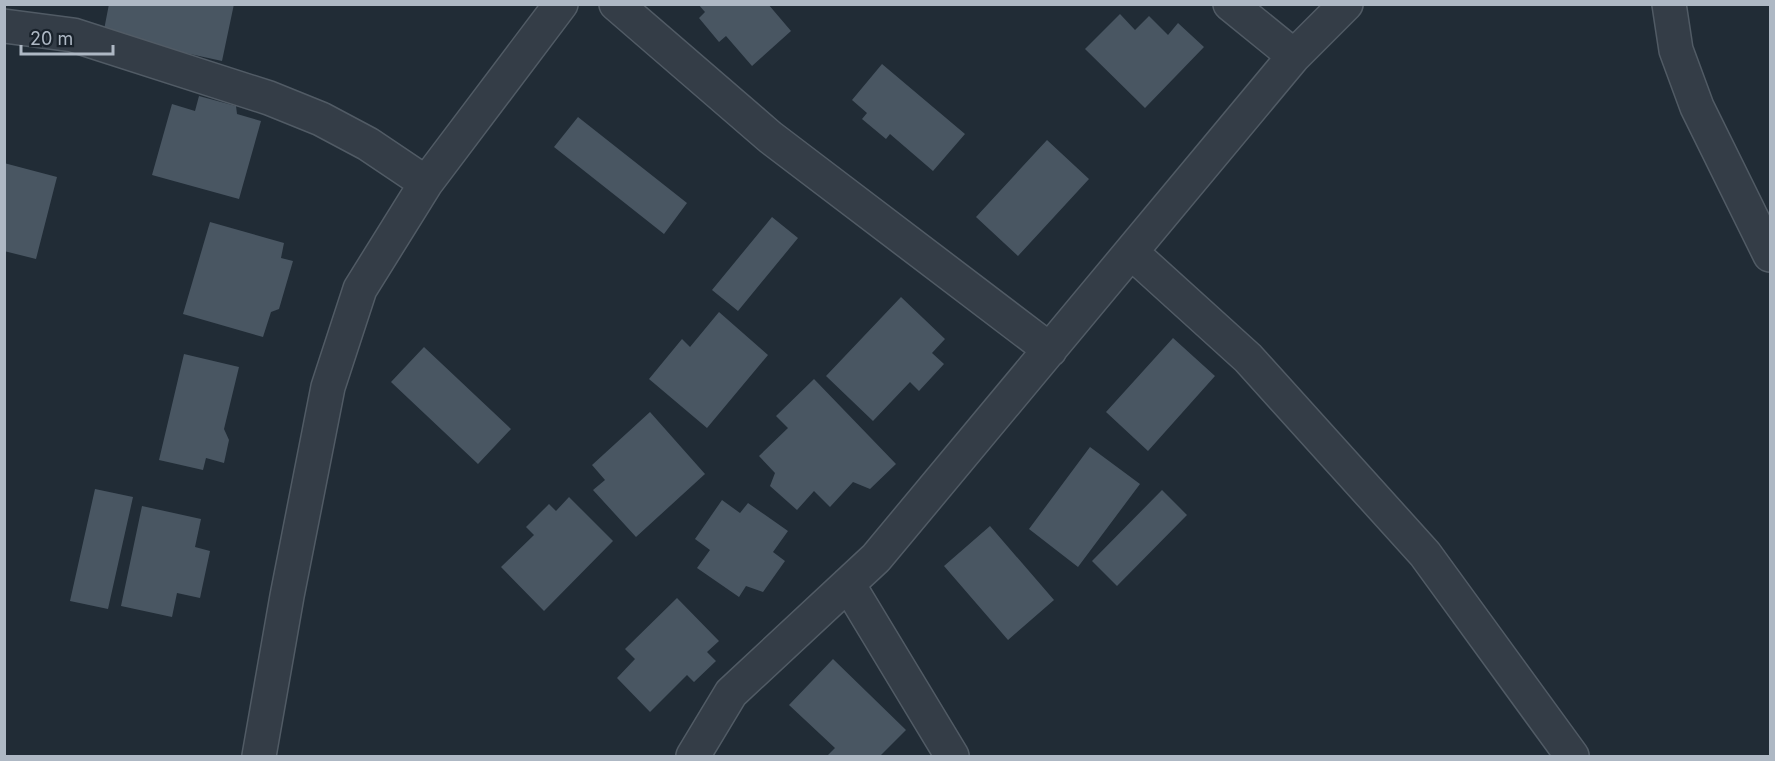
<svg xmlns="http://www.w3.org/2000/svg" width="1775" height="761" font-family="Inter,sans-serif">
  <style>
    .building { fill: #495662 }
    .lines { fill: none; stroke-linecap: round; stroke-linejoin: round }
    .minor-casing { stroke: #515b65; stroke-width: 36 }
    .minor { stroke: #343d47; stroke-width: 33 }
  </style>
  <rect width="100%" height="100%" fill="#212c36"/>
  <path class="building" d="M109 4H234L222 61 103 35Z
    M698 4H768L791 31 752 66 726 36 719 42 699 18 705 12Z
    M1120 14 1135 30 1149 16 1168 35 1178 23 1204 47 1145 108 1085 49Z
    M882 64 965 134 933 171 890 134 886 139 862 119 867 113 852 100Z
    M199 96 236 106 237 114 261 121 239 199 152 175 172 104 195 111Z
    M578 117 687 203 664 234 554 147Z
    M1047 140 1089 179 1018 256 976 217Z
    M4 163 57 177 36 259 4 251Z
    M772 217 798 238 738 311 712 290Z
    M210 222 284 243 281 258 293 261 279 309 271 312 263 337 183 314Z
    M901 297 945 339 932 353 944 364 919 391 910 382 873 421 826 376Z
    M719 312 768 355 707 428 649 379 682 339 690 347Z
    M1173 338 1215 376 1148 451 1106 412Z
    M424 347 511 429 478 464 391 382Z
    M184 354 239 367 224 429 229 440 224 463 206 458 203 470 159 460Z
    M814 379 896 464 870 489 853 482 830 507 814 491 797 510 770 486 775 473 759 456 788 428 776 416Z
    M650 412 705 474 636 537 593 490 605 480 592 465Z
    M1090 447 1140 484 1078 567 1029 529Z
    M95 489 133 497 108 609 70 601Z
    M1162 490 1187 515 1117 586 1092 561Z
    M569 497 613 541 544 611 501 567 534 535 526 527 549 504 556 511Z
    M722 500 740 513 748 503 788 531 773 552 785 561 763 592 746 586 739 597 697 568 710 550 695 539Z
    M142 506 201 519 195 547 210 551 200 598 177 593 172 617 121 606Z
    M990 526 1054 600 1008 640 944 566Z
    M677 598 719 641 707 652 716 661 694 682 687 675 650 712 617 678 635 659 625 649Z
    M833 659 906 730 880 756H827L835 748 789 705Z"/>
  <g class="lines">
    <g class="minor-casing">
      <path id="minor" d="M616 4 770 137 1050 350
        M1230 4 1294 56
        M1669 4 1676 50 1697 107 1770 255
        M4 26 73 35 269 98 321 119 368 144 426 183
        M1131 252 1248 358 1425 554 1572 756
        M848 584 952 756
        M259 756 287 596 328 387 360 289 426 183 561 4
        M693 756 731 693 876 558 1294 56 1346 4"/>
    </g>
    <use href="#minor" class="minor"/>
  </g>
  <rect width="1775" height="761" fill="none" stroke="#aeb8c4" stroke-width="12"/>
  <path d="M21 45v9h92v-9" fill="none" stroke="#aeb8c4" stroke-width="3"/>
  <text x="30" y="45" font-size="18" fill="#aeb8c4" stroke="#19222b" stroke-width="4.5" paint-order="stroke">20 m</text>
</svg>
